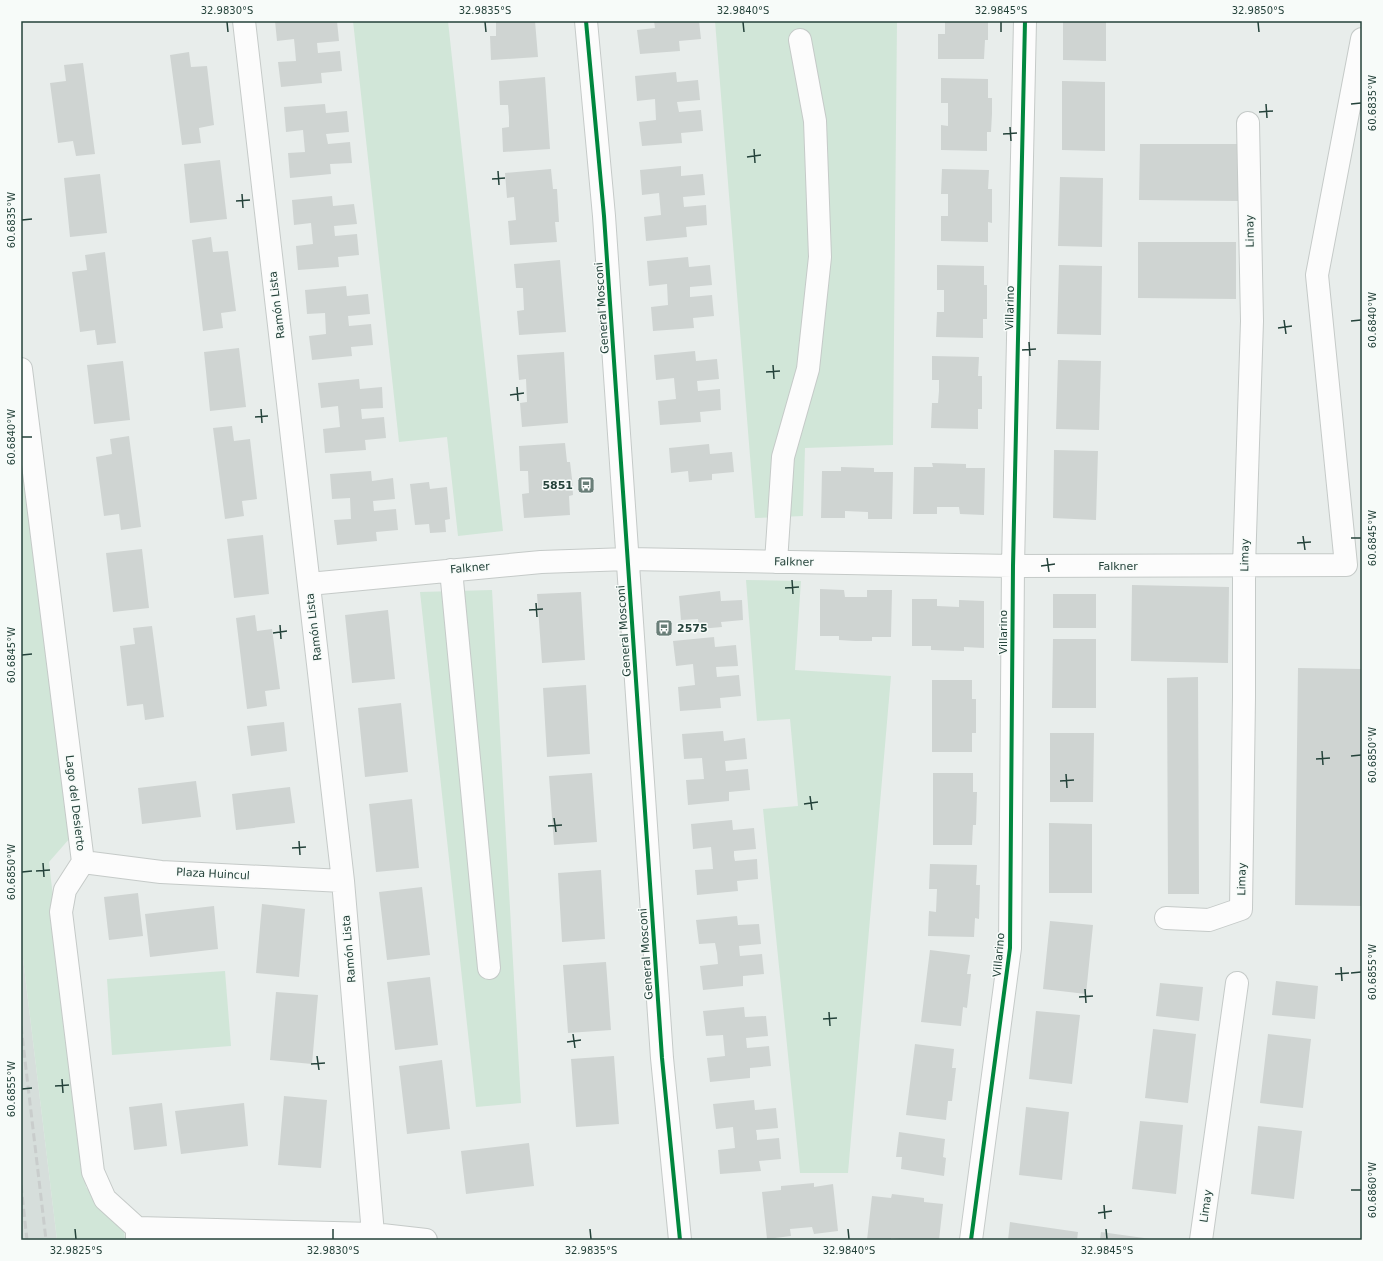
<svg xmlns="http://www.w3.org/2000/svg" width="1383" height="1261" font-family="'DejaVu Sans',sans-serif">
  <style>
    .built { fill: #d6dedb }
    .green { fill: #d1e6d8 }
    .building { fill: #cfd4d2 }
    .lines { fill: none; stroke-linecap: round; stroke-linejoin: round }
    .minor-casing { stroke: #c5cac8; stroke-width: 24 }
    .minor { stroke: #fcfcfc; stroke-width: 22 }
    .rail { stroke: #c9cdcc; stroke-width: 3; stroke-dasharray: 8 4; stroke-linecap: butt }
    .cycleway-casing { stroke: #f7fbf9; stroke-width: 6 }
    .cycleway { stroke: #00873e; stroke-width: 4 }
    .ticks { fill: none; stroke: #24423a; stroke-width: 1.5 }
    .labels { text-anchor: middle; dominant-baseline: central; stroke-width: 3; stroke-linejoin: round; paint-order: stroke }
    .street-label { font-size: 11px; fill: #24423a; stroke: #f7fbf9 }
    .poi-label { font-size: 11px; font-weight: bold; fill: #24423a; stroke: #f7fbf9; text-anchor: end }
    .neatline { fill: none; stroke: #24423a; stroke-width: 1.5 }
    .ticks-label { font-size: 10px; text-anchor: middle; fill: #24423a }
  </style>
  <rect width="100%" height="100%" fill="#e8edeb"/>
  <path class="built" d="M21 942 57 1240H21Z"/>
  <path class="green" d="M353 21H448L503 531 458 536 447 437 399 442Z
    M715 21H897L893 445 805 448 803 516 755 518Z
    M21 437 70 838 49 862 86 1187 124 1230 125 1240H57L21 942Z
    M746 580 801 581 795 670 891 676 848 1173H800L763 809 798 806 790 719 757 721Z
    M492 590 521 1103 476 1107 420 592Z
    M225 971 231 1046 112 1055 107 979Z"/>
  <path class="building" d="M275 21H316V22L337 21 339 41 317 43 318 53 340 51 342 71 321 73 322 83 281 87 278 62 296 61 295 49 294 39 277 41Z
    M496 21H535L538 57 491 60 490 36H496Z
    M654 21H699L701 39 679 41 680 51 640 54 637 30 655 28Z
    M945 21H988V40H985L984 59H938V34H945Z
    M1063 21H1106V61L1063 60Z
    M189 52 191 67 207 66 214 125 199 128 201 143 182 145 170 55Z
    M83 63 95 154 76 156 73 141 58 143 50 83 66 81 64 65Z
    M676 72 677 82 698 80 700 100 677 102 679 112 701 110 703 131 681 133 682 143 642 146 639 122 656 120 655 99 637 101 635 76Z
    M545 77 550 149 503 152 502 128 509 127V117L508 105H500L499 81Z
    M941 78 988 79V98H992V114L991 132H987V151L941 150V125L948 126V103H941Z
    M1062 81 1105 82V151L1062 150Z
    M325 104 326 113 347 111 349 132 326 134 328 144 350 142 352 163 330 164 331 174 290 178 288 153 305 152 303 130 286 132 284 107Z
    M1140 144H1238V201L1139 200Z
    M220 160 227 219 190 223 184 164Z
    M681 166V176L703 174 705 195 683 197 684 207 706 205 707 225 686 227 687 237 646 241 644 217 661 215 659 193 642 195 640 170Z
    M551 169 553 189H557L559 222H555L557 242 510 245 508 221 516 220 514 197 507 198 505 173Z
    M942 169 989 170 988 189H992V223L988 222V242L941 241V216H948V194H941Z
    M100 174 107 233 70 237 64 178Z
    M1060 177 1103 178 1102 247 1058 246Z
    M332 196 333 206 354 204 357 224 334 226 335 236 357 234 359 255 338 257 339 267 298 270 296 246 313 244 312 234 311 223 294 225 292 200Z
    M211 237 213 252 228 251 236 311 221 313 223 328 203 331 192 240Z
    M1138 242H1236V299L1138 298Z
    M105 252 116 343 97 345 95 330 80 332 72 272 87 270 85 255Z
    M688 257 689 267 710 265 712 285 690 287V297L712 295 714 316 693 318 694 328 653 331 651 307 668 305 667 284 649 286 647 261Z
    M560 260 566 332 519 335 517 311 524 310 523 288H516L514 264Z
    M937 265 984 266V285H987V319H983V338L936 337 937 312H944V290H937Z
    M1059 265 1102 266 1101 335 1057 334Z
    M346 286 347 296 368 294 370 314 348 316 349 326 371 324 373 345 351 347 352 356 312 360 309 336 326 334 325 313 307 314 305 290Z
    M239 348 246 407 210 411 204 352Z
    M695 351 696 361 717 359 719 379 697 381 698 391 720 389 721 410 700 412 701 422 660 425 658 401 676 399 675 389 674 378 656 380 654 355Z
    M564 352 568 423 522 427 520 403 527 402 526 379 519 380 517 355Z
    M932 356 979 357 978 376H982V409H978V429L931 428 932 403H938L939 391V380H932Z
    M1058 360 1101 361 1099 430 1056 429Z
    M123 361 130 420 94 424 87 365Z
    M359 379 360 389 382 387 383 408 361 409 362 419 384 417 386 438 365 440 366 450 325 453 323 429 340 427 338 406 321 408 318 383Z
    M232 426 234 441 250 439 257 499 242 501 244 516 225 519 213 428Z
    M129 436 141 527 121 530 119 514 104 516 96 457 112 454 110 439Z
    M565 443 567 462H570L572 479 573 495 569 496 570 515 524 518 522 494 529 493 528 471H520L519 446Z
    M709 444 710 454 732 452 734 472 712 474V480L689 482 688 471 671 473 669 448Z
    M1054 450 1098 451 1096 520 1053 518Z
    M932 463 966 464V468H985L984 515 960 514 959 507H937V514H913L914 467H933Z
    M841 467 874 468V472H893L892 519H868V512L845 511V518H821L822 471H841Z
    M371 471 372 481 393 478 395 499 373 501 374 511 396 509 398 530 376 532 377 541 337 545 334 520 351 519 350 498 332 499 330 474Z
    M429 482 430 489 447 487 450 519 445 520 446 532 430 533 429 524 415 525 410 484Z
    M263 535 269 594 234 598 227 539Z
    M142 549 149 608 113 612 106 553Z
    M1132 585 1229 587 1228 663 1131 661Z
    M820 589 844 590 845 597H867V590H892L891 637H872V641H855L839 640V636H820Z
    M720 591 721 601 742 600 743 620 721 622 722 627 699 629 698 619 681 620 679 596Z
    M581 592 585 660 542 663 537 594Z
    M1053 594H1096V628H1053Z
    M912 599H937V606L959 607V600L984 601V648L964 647V651L931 650V646H912Z
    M388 610 395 679 352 683 345 615Z
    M255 615 257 631 272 629 280 689 265 691 267 706 247 709 236 618Z
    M152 626 164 717 145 720 143 704 127 706 120 646 135 644 133 628Z
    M714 637 715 647 736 645 738 666 716 667 717 677 739 675 741 696 720 698 721 708 680 711 678 687 695 685 694 675 693 664 676 666 673 641Z
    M1053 639H1096V708H1052Z
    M1298 668 1362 669V906L1295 905Z
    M1198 677 1199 894H1168L1167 678Z
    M932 680H972V699H976V733H972V752H932Z
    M586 685 590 754 547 757 543 688Z
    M401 703 408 772 365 777 358 708Z
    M284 722 287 751 251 756 247 726Z
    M723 731 724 741 745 738 747 759 725 761 726 771 748 769 750 790 729 792V801L688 805 686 780 704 779 702 758 684 759 682 734Z
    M1050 733H1094L1093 802H1050Z
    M592 773 597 842 554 845 549 776Z
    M933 773H973V792H977L976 825H973L972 845H933Z
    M196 781 201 817 142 824 138 788Z
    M290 787 295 823 236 830 232 794Z
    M412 799 419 868 376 872 369 804Z
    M732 820 733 830 754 828 756 849 734 851V856L735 861 757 859 758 879 737 881 738 891 697 895 695 870 713 869 712 857 711 847 693 849 691 824Z
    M1049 823 1092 824V893H1049Z
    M930 864 977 865 976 885H980L979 919 975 918 974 937 928 936 929 911 936 912 937 889H929Z
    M601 870 605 939 562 942 558 873Z
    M422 887 430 955 387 960 379 892Z
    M138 893 143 936 109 940 104 897Z
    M262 904 305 909 299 977 256 973Z
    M214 906 218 949 150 957 145 914Z
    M737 916 738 925 759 924 761 944 739 946 740 956 762 954 764 974 743 976V986L703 990 700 966 718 964 717 953 715 943 699 944 696 920Z
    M1050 921 1093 925 1086 994 1043 989Z
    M930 950 970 955 967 974H971L967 1008 963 1007 961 1026 921 1022Z
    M606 962 611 1030 568 1033 563 965Z
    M430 977 438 1045 395 1050 387 982Z
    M1276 981 1318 986 1315 1019 1272 1015Z
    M1160 983 1203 987 1199 1021 1156 1016Z
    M276 992 318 995 312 1064 270 1060Z
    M744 1007 745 1017 766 1016 768 1036 746 1038 747 1048 769 1046 771 1066 750 1068V1078L710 1082 707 1058 725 1056 723 1035 706 1036 703 1011Z
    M1036 1011 1080 1015 1072 1084 1029 1079Z
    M1153 1029 1196 1034 1188 1103 1145 1098Z
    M1268 1034 1311 1039 1303 1108 1260 1103Z
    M915 1044 954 1049 952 1068H956L952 1101H948L946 1120 906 1115Z
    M614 1056 619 1124 576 1127 571 1059Z
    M442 1060 450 1129 407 1134 399 1066Z
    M284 1096 327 1100 321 1168 278 1165Z
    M754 1100 755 1110 776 1108 778 1128 756 1130 757 1136V1140L779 1138 781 1159 759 1161 761 1171 720 1174 718 1150 735 1148 733 1127 716 1129 713 1104Z
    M162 1103 167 1146 134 1150 129 1107Z
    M244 1103 248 1146 181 1154 175 1111Z
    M1026 1107 1069 1112 1062 1180 1019 1175Z
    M1140 1121 1183 1125 1176 1194 1132 1189Z
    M1258 1126 1302 1131 1294 1199 1251 1194Z
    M899 1132 945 1139 943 1157 946 1158 944 1176 901 1169 902 1157H896Z
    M529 1143 534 1186 466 1194 461 1151Z
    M814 1183V1187L833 1184 838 1231 814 1234 812 1227 790 1229 791 1236 767 1239 762 1192 781 1190V1186Z
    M892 1194 924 1198V1202L943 1204 939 1240H908L891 1238V1240H867L872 1196 891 1198Z
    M1010 1222 1078 1232 1077 1240H1008Z
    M1101 1232 1151 1239V1240H1100Z"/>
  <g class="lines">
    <g class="minor-casing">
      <path id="minor" d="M244 21 343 881 373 1234
        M586 21 604 216 662 1058 680 1240
        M21 369 83 862 65 890 61 912 93 1172 105 1199 137 1228V1240
        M776 562 783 457 808 369 820 257 815 121 800 40
        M451 570 489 968
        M309 584 541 562 628 559 1013 566 1346 565 1317 275 1362 39
        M83 862 161 872 343 881
        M1166 918 1209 920 1241 909 1244 697V566L1252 321 1248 123
        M137 1228 373 1234 426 1240
        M971 1240 1010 948 1013 566 1025 21
        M1201 1240 1237 983"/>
    </g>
    <use href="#minor" class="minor"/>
    <path class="rail" d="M21 1026 46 1240
      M21 1185 27 1240"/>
    <g class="cycleway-casing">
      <path id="cycleway" d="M586 21 604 216 662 1058 680 1240
        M971 1240 1010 948 1013 566 1025 21"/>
    </g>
    <use href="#cycleway" class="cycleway"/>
  </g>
  <path class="ticks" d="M227 22 228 32M485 22 486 32M743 22 744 32M1001 22V32M1258 22 1259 32M1266 104 1267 118M1351 104 1361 103M1259 112 1273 111M1010 127 1011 141M1003 134 1017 133M754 149 755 163M747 157 761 155M498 171 499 185M492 179 505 178M242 194 243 208M236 201 250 200M22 220 32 219M1284 320 1286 334M1351 321 1361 320M1278 328 1292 326M1029 342 1030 356M1022 350 1036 349M773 365 774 379M766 372 780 371M517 387 518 401M510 395 524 393M261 409 262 423M255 417 268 416M22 437H32M1303 536 1305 550M1351 538H1361M1297 543 1311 542M1047 558 1049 572M1041 566 1055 564M792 580 793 594M785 588 799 587M536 603 537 617M529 610 543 609M280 625 281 639M273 633 287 631M22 655 32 654M1322 751 1323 765M1351 756 1361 755M1316 759 1330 758M1066 774 1067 788M1060 781 1074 780M810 796 812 810M804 804 818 802M554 818 556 832M548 826 562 825M299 841 300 855M292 848 306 847M43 863 44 877M36 871 50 870M22 872 32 871M1341 967 1342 981M1351 973 1361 972M1335 974 1349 973M1085 989 1086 1003M1079 997 1093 996M829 1012 830 1026M823 1019 837 1018M573 1034 575 1048M567 1042 581 1040M317 1056 319 1070M311 1064 325 1063M62 1079 63 1093M55 1086 69 1085M22 1089 32 1088M1351 1190H1361M1104 1205 1105 1219M1098 1213 1112 1211M75 1229 76 1239M333 1229V1239M590 1229 591 1239M848 1229 849 1239M1106 1229 1107 1239"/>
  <defs>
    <g id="bus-square" transform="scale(0.9)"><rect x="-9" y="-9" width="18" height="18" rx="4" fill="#697e78" stroke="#f7fbf9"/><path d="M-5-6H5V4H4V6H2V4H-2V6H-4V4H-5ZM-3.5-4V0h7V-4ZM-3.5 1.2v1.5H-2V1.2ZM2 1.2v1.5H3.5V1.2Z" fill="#fff"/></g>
  </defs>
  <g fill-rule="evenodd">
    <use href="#bus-square" x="586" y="485"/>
    <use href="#bus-square" x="664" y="628"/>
  </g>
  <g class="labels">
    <g class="street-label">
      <text transform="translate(1250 231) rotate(-91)">Limay</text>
      <text transform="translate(277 305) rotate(-97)">Ramón Lista</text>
      <text transform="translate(602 308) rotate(-94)">General Mosconi</text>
      <text transform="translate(1010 308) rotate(-89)">Villarino</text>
      <text transform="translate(1245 555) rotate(-89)">Limay</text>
      <text transform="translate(794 562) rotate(1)">Falkner</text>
      <text x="1118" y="566">Falkner</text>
      <text transform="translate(470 568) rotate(-5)">Falkner</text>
      <text transform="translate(314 627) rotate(-97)">Ramón Lista</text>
      <text transform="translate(624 631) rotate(-94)">General Mosconi</text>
      <text transform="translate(1003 632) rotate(-90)">Villarino</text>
      <text transform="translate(75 803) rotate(83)">Lago del Desierto</text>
      <text transform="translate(213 874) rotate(3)">Plaza Huincul</text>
      <text transform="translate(1242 879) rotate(-89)">Limay</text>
      <text transform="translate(349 949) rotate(-95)">Ramón Lista</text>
      <text transform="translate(646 954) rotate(-94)">General Mosconi</text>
      <text transform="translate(999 955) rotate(-85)">Villarino</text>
      <text transform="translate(1206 1206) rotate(-82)">Limay</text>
    </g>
    <g class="poi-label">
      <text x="573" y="485">5851</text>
      <text x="677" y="628" text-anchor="start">2575</text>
    </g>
  </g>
  <rect width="1383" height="1261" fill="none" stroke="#f7fbf9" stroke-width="44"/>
  <rect x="22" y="22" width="1339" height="1217" class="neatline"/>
  <g class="ticks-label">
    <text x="227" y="14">32.9830°S</text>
    <text x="485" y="14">32.9835°S</text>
    <text x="743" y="14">32.9840°S</text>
    <text x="1001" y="14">32.9845°S</text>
    <text x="1258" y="14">32.9850°S</text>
    <text transform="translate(1372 103) rotate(-90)" y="4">60.6835°W</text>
    <text transform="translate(11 220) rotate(-90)" y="4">60.6835°W</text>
    <text transform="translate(1372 320) rotate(-90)" y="4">60.6840°W</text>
    <text transform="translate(11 437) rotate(-90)" y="4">60.6840°W</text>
    <text transform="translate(1372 538) rotate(-90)" y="4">60.6845°W</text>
    <text transform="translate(11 655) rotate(-90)" y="4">60.6845°W</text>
    <text transform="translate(1372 755) rotate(-90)" y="4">60.6850°W</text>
    <text transform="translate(11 872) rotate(-90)" y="4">60.6850°W</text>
    <text transform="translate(1372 972) rotate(-90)" y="4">60.6855°W</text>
    <text transform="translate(11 1089) rotate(-90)" y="4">60.6855°W</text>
    <text transform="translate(1372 1190) rotate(-90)" y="4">60.6860°W</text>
    <text x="76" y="1254">32.9825°S</text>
    <text x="333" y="1254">32.9830°S</text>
    <text x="591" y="1254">32.9835°S</text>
    <text x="849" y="1254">32.9840°S</text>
    <text x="1107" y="1254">32.9845°S</text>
  </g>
</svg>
